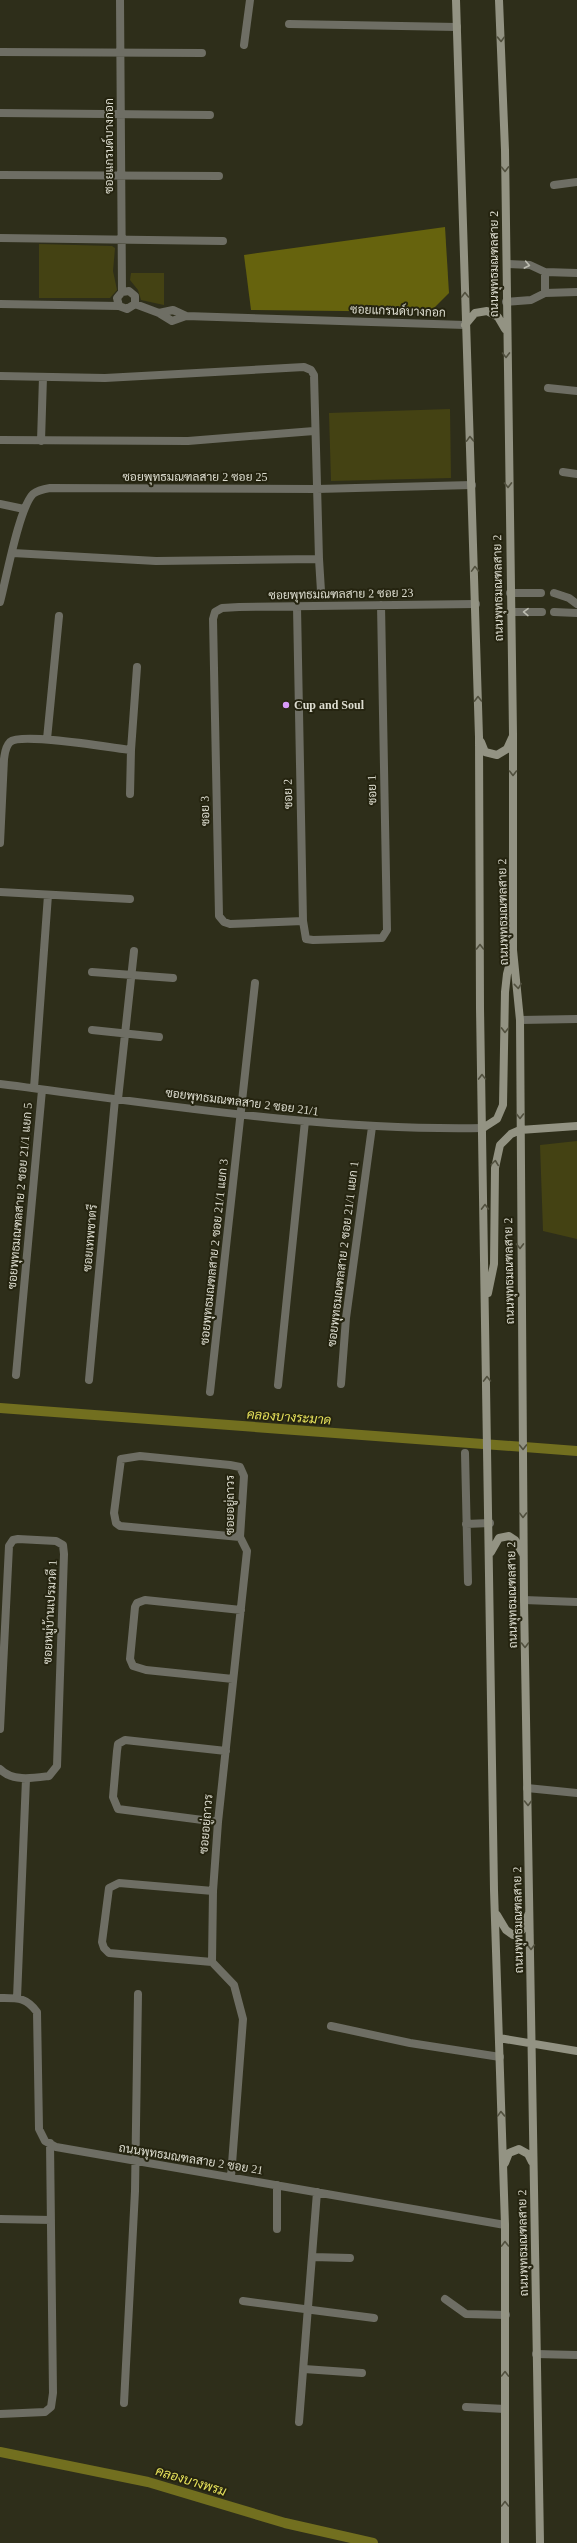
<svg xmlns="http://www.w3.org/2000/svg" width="577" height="2543" font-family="'Times New Roman',Sarabun,serif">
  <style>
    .green { fill: #444213 }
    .forest { fill: #66630d }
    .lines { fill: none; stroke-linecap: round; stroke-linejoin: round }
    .canal { stroke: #726f1f; stroke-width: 10 }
    .street { stroke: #6e6e64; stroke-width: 8 }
    .secondary { stroke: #939383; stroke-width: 8 }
    .oneway { stroke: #51503e }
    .oneway2 { stroke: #bcbcb0 }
    .poi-dot { fill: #d89af8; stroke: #252410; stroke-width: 1.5 }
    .labels { text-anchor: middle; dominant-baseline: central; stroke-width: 4; stroke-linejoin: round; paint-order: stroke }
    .street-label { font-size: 12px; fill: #ddddd0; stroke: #252410 }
    .poi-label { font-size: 12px; font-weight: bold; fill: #ddddd0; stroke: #252410; text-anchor: start }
    .water-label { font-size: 13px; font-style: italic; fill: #e7e25b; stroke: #252410 }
  </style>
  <rect width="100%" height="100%" fill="#2e2e1a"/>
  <path class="green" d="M39 244 112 246 115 248 113 271 117 290 110 298H39Z
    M131 273H164V305L141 300 138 290 130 280Z
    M450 409 451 478 331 481 329 413Z
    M577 1141V1239L543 1231 540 1145Z"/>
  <path class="forest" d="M445 227 449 293 430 312 251 310 244 255Z"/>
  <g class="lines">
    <path class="canal" d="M0 1408 577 1451
      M0 2452 148 2482 285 2523 373 2543"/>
    <path class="street" d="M120 0 122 292 117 298 119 306 127 309 135 304V296L129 291 122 292
      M289 24 457 27
      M244 45 250 0
      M0 52 202 53
      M0 113 210 115
      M0 175 219 176
      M554 185 577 182
      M0 238 223 241
      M507 264 530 265 545 272 577 273
      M545 272V293
      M506 302 531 300 545 293 577 292
      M0 304 119 306
      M135 304 159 313 172 321 186 316 465 325
      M159 313 173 310 186 316
      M0 376 105 378 304 367 311 370 314 375 319 559 156 561 13 553
      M548 388 577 391
      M0 440 188 441 314 431
      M41 441 43 377
      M563 472 577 474
      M0 504 24 509
      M319 559 321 591
      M510 593H541
      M554 593 569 598 577 604
      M0 602C6 580 19 508 33 494 38 490 44 489 50 488L317 489 472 485
      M297 607 303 921 306 939 313 940 382 938 387 930 381 605
      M510 612H542
      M554 612 577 613
      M47 739 59 616
      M130 794 131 750
      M0 843 4 759C5 753 5 747 10 742 21 732 113 748 131 750L137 667
      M0 892 130 899
      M303 921 230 924 224 922 219 916 213 619 215 612 222 608 239 607 476 604
      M92 972 173 978
      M520 1020 577 1019
      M92 1030 159 1037
      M0 1084C160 1104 321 1131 483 1128
      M34 1088 48 895
      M118 1099 134 951
      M16 1375 42 1090
      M89 1380 115 1099
      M341 1384 346 1318 372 1127
      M278 1385 305 1121
      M210 1392 255 983
      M465 1453 468 1582
      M466 1524 490 1523
      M524 1600 577 1602
      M233 1679 146 1670 133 1666 130 1659 135 1607 137 1603 145 1600 241 1610
      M0 1729 9 1546 13 1540 18 1539 56 1541 63 1545 64 1554 57 1766 49 1776C34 1778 12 1782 0 1769
      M527 1788 577 1793
      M218 1822 118 1809 113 1797 117 1751 118 1744 125 1740 226 1751
      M212 1962 109 1953 104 1948 102 1942 109 1888 119 1883 213 1891
      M0 1998C18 1998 26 1997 37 2012L39 2129 45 2141 56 2147 505 2225
      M17 1998 26 1779
      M331 2026 410 2043 500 2057
      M231 2177 243 2019 234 1985 212 1962 213 1891 218 1822 247 1551 240 1537 244 1476 240 1467 230 1465 140 1456 121 1459 114 1513 116 1523 120 1526 240 1537
      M277 2185V2229
      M0 2219 51 2220
      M313 2257 350 2258
      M445 2299 466 2314 506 2315
      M243 2301 374 2318
      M536 2354 577 2355
      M304 2369 362 2373
      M124 2403 135 2191 138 1994
      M466 2407 505 2409
      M0 2414 45 2412 51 2407 53 2393 50 2143
      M299 2422 317 2192"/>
    <path class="secondary" d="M456 0 479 737 480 1008 494 1890 505 2225V2543
      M499 0 505 150 513 734V950L520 1020 524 1600 540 2543
      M465 325 475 313 487 311 498 317 505 329
      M481 742 485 752 497 755 507 749 512 738
      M483 1128 497 1119 503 1105 505 992 507 974 512 955
      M488 1293 494 1264 495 1168 500 1145 511 1134 520 1130 577 1126
      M491 1552 499 1538 509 1536 515 1540 523 1554
      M497 1915 506 1930 513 1935 522 1930 529 1913
      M499 2038 577 2051
      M505 2163 509 2153 519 2149 528 2154 532 2162"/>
  </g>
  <defs><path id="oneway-chevron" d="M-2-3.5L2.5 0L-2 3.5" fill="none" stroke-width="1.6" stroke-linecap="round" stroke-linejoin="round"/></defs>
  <g class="oneway">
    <use href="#oneway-chevron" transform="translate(501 39) rotate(88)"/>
    <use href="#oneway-chevron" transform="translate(505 169) rotate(89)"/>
    <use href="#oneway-chevron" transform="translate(465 295) rotate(-91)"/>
    <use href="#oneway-chevron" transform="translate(506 355) rotate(89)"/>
    <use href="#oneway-chevron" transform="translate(470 439) rotate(-92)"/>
    <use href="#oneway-chevron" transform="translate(508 485) rotate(89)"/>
    <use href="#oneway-chevron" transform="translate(475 569) rotate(-92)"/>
    <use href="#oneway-chevron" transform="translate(478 699) rotate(-91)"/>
    <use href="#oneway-chevron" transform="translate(513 773) rotate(90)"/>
    <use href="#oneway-chevron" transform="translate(480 947) rotate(-90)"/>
    <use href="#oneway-chevron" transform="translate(518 986) rotate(84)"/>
    <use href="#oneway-chevron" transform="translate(505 1030) rotate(91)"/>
    <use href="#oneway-chevron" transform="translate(482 1077) rotate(-91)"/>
    <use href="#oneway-chevron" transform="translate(520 1116) rotate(90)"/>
    <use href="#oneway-chevron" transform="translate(495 1163) rotate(-83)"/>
    <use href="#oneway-chevron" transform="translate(485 1207) rotate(-91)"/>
    <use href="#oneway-chevron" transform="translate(520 1246) rotate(89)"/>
    <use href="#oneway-chevron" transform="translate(487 1379) rotate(-91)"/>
    <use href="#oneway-chevron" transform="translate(523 1447) rotate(89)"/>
    <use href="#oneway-chevron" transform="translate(523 1515) rotate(90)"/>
    <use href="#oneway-chevron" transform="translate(525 1645) rotate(89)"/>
    <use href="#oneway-chevron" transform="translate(528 1803) rotate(89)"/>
    <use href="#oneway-chevron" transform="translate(531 1947) rotate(89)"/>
    <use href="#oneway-chevron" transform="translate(501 2114) rotate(-92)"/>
    <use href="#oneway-chevron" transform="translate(505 2244) rotate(-91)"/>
    <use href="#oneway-chevron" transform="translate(505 2374) rotate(-89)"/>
    <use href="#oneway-chevron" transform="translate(505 2504) rotate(-90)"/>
  </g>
  <g class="oneway2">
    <use href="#oneway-chevron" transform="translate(527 265) rotate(11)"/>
    <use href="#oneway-chevron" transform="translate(526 612) rotate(-179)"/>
  </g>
  <circle class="poi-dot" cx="286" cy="705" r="4"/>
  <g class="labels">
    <g class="street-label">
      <text transform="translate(109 146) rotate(-90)">ซอยแกรนด์บางกอก</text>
      <text transform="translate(494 264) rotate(-90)">ถนนพุทธมณฑลสาย 2</text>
      <text transform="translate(398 311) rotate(2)">ซอยแกรนด์บางกอก</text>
      <text x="195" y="477">ซอยพุทธมณฑลสาย 2 ซอย 25</text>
      <text transform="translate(498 588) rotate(-91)">ถนนพุทธมณฑลสาย 2</text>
      <text transform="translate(341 594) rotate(-1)">ซอยพุทธมณฑลสาย 2 ซอย 23</text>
      <text transform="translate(372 790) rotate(-91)">ซอย 1</text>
      <text transform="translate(288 794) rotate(-91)">ซอย 2</text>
      <text transform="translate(205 811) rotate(-91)">ซอย 3</text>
      <text transform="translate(503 912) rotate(-91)">ถนนพุทธมณฑลสาย 2</text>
      <text transform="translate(242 1102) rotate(7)">ซอยพุทธมณฑลสาย 2 ซอย 21/1</text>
      <text transform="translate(20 1196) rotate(-85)">ซอยพุทธมณฑลสาย 2 ซอย 21/1 แยก 5</text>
      <text transform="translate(90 1238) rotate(-85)">ซอยเทพชาตรี</text>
      <text transform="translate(214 1252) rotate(-84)">ซอยพุทธมณฑลสาย 2 ซอย 21/1 แยก 3</text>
      <text transform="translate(343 1254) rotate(-83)">ซอยพุทธมณฑลสาย 2 ซอย 21/1 แยก 1</text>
      <text transform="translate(509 1271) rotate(-91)">ถนนพุทธมณฑลสาย 2</text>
      <text transform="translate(230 1505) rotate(-90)">ซอยอยู่ถาวร</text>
      <text transform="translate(512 1595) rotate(-91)">ถนนพุทธมณฑลสาย 2</text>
      <text transform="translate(50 1612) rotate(-87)">ซอยหมู่บ้านเปรมวดี 1</text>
      <text transform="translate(206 1824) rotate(-85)">ซอยอยู่ถาวร</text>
      <text transform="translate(518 1920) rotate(-91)">ถนนพุทธมณฑลสาย 2</text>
      <text transform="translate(191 2159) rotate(9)">ถนนพุทธมณฑลสาย 2 ซอย 21</text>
      <text transform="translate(523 2243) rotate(-91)">ถนนพุทธมณฑลสาย 2</text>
    </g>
    <g class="poi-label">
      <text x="294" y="705">Cup and Soul</text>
    </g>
    <g class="water-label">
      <text transform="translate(289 1417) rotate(4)">คลองบางระมาด</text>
      <text transform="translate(191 2481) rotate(17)">คลองบางพรม</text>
    </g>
  </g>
</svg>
